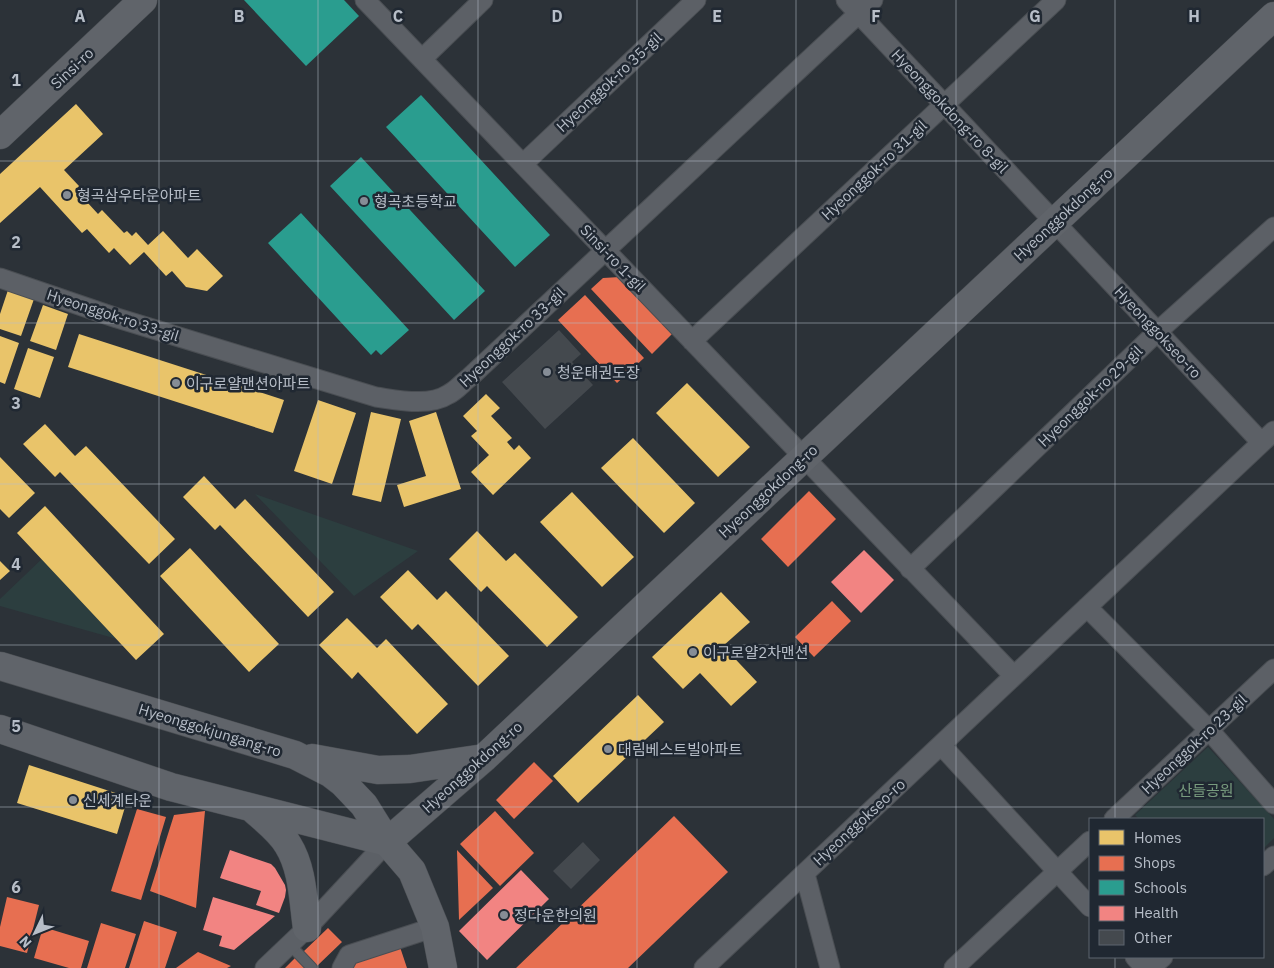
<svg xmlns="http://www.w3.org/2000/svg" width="1274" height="968" font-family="'IBM Plex Sans','Noto Sans KR',sans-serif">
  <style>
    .green { fill: #2c3e3f }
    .homes { fill: #e9c46a }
    .shops { fill: #e76f51 }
    .schools { fill: #2a9d8f }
    .health { fill: #f28482 }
    .building { fill: #44494e }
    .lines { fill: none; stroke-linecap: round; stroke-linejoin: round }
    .lane-casing { stroke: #4a4e53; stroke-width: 12 }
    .street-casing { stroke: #4a4e53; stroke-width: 21 }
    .secondary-casing { stroke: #4a4e53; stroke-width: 29 }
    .lane { stroke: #5c6066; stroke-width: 10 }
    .street { stroke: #5c6066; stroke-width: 19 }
    .secondary { stroke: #60646a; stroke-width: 28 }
    .grid { fill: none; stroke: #b7bec8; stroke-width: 1; stroke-opacity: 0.55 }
    .poi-dot { fill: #868d96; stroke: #202832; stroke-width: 2 }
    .labels { text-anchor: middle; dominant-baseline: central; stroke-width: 5; stroke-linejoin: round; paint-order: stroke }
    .street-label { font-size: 15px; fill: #b7bec8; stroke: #202832 }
    .poi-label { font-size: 15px; fill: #b7bec8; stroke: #202832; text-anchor: start }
    .park-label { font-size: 15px; fill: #789b7e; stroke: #202832 }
    .grid-label { font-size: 16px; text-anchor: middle; font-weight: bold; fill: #b7bec8; stroke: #202832; stroke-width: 5; stroke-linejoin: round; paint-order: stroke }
  </style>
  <rect width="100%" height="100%" fill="#2c3238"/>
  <path class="green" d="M255 494 418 551 354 596Z
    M46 555 117 639 0 606V599Z
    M1208 747 1274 819V838L1263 849V819H1139L1135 815Z"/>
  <path class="homes" d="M76 104 103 134 64 170 79 186 76 190 77 192 80 189 90 199 87 202 98 214 102 210 124 233 127 231 132 236 136 232 148 245 163 231 188 258 197 249 223 276 207 291 186 287 172 271 166 276 144 252 130 265 114 248 109 253 87 229 82 233 40 187 0 223V174Z
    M8 290 34 299 21 336 0 329V314Z
    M43 305 68 314 56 350 30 341Z
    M79 334 284 400 273 433 68 367Z
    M0 336 19 343 5 384 0 382Z
    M28 348 54 357 40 398 14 389Z
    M687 383 750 447 718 477 656 413Z
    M486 394 500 408 491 416 512 438 507 442 514 450 519 445 531 458 493 495 471 472 489 455 471 436 477 431 463 416Z
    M318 400 356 413 332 484 294 471Z
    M371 412 401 419 381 502 352 495Z
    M436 412 461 489 404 507 397 485 426 476 409 421Z
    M45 424 75 456 86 446 175 539 149 564 60 472 55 477 23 444Z
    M633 438 695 503 664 533 601 468Z
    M0 457 35 493 9 518 0 509Z
    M204 476 235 509 245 499 334 592 308 617 220 525 215 530 183 497Z
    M572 492 634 557 602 587 540 522Z
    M45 506 164 634 136 660 17 533Z
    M477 531 506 561 515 553 578 617 547 647 487 586 481 592 449 559Z
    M190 548 279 644 249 672 160 576Z
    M0 561 10 571 0 580Z
    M408 570 437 600 446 591 509 656 478 686 418 624 412 630 380 597Z
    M721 592 750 622 723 646 757 682 731 706 700 673 683 689 652 657Z
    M347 618 377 648 386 639 448 704 417 734 358 672 352 679 319 645Z
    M638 695 664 722 578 803 553 776Z
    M29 765 128 797 117 834 17 803Z"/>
  <path class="shops" d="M620 277 673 333 652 354 591 289 603 278Z
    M585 295 644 358 617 383 558 320Z
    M809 491 836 519 788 567 761 539Z
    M832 601 851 621 814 657 795 637Z
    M534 762 553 781 514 819 496 800Z
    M137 809 166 817 141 900 111 891Z
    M205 811 196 908 150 891 174 815Z
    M495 811 534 853 500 886 460 844Z
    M674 816 728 872 628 968H516Z
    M457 850 493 888 459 920Z
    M7 897 39 905 27 953 0 946V927Z
    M144 921 177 932 165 968H129Z
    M101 923 136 934 125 968H87Z
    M43 927 89 941 81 968H69L34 958Z
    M328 928 342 942 317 966 303 952Z
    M400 947 407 968H346L350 962Z
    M198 952 231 966 227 968H176Z
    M295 958 305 968H285Z"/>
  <path class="schools" d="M244 0H344L359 16 306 66Z
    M421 95 550 235 515 267 386 127Z
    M361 157 485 291 454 320 330 186Z
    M301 213 409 330 381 355 376 350 371 355 268 243Z"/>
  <path class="health" d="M864 550 894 580 861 613 831 582Z
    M230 850 271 864 275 868 285 885 286 890 285 897 279 913 256 905 261 891 220 878Z
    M521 870 549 899 487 960 459 931Z
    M213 897 275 916 234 950 219 946 222 936 203 930Z"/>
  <path class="building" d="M559 330 581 354 572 362 593 385 545 429 502 382Z
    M583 842 600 860 571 889 553 871Z"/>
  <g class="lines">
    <g class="lane-casing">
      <path id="lane" d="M290 945 312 968"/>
    </g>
    <g class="street-casing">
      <path id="street" d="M365 0 1014 676
        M846 0 1261 442
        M422 59 483 0
        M523 164 696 0
        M0 278 117 318 376 397C398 400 429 407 449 394 457 390 463 382 470 377L873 0
        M692 341 1056 0
        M910 569 1157 332 1274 227
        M1087 607 1209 730 1274 804
        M941 745 1090 907
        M1114 819 1274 669
        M1263 866 1274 856
        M805 874 830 968
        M1135 957 1145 968
        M265 968 307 928 387 842
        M342 968 349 955 435 927
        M704 968 1274 431
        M954 968 1090 841
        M1150 968 1163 957"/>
    </g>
    <g class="secondary-casing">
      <path id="secondary" d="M0 135 143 0
        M0 666 295 755 330 773 343 783 364 805 387 842 412 871 435 927 443 968
        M0 729 171 787 387 842
        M312 758 378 770 410 769 484 758
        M253 809C265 820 280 831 288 845 303 869 303 901 307 928
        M387 842 484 758 1274 16"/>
    </g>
    <use href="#lane" class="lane"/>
    <use href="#street" class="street"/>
    <use href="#secondary" class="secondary"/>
  </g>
  <path class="grid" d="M159 0V968M318 0V968M478 0V968M637 0V968M796 0V968M956 0V968M1115 0V819M0 161H1274M0 323H1274M0 484H1274M0 645H1274M0 807H1274M1115 957V968"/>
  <g class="poi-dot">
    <circle cx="67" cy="195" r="5"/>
    <circle cx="364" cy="201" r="5"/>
    <circle cx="547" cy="372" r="5"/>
    <circle cx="176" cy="383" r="5"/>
    <circle cx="693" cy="652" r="5"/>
    <circle cx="608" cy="749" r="5"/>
    <circle cx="73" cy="800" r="5"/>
    <circle cx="504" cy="915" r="5"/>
  </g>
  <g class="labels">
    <g class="street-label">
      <text transform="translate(72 68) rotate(-43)">Sinsi-ro</text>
      <text transform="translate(609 82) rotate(-43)">Hyeonggok-ro 35-gil</text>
      <text transform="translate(950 111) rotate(47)">Hyeonggokdong-ro 8-gil</text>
      <text transform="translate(874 170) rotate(-43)">Hyeonggok-ro 31-gil</text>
      <text transform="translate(1063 214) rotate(-43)">Hyeonggokdong-ro</text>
      <text transform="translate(613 258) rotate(46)">Sinsi-ro 1-gil</text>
      <text transform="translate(113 315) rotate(18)">Hyeonggok-ro 33-gil</text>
      <text transform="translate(1158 332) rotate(47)">Hyeonggokseo-ro</text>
      <text transform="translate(512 337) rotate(-43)">Hyeonggok-ro 33-gil</text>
      <text transform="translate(1090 396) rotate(-44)">Hyeonggok-ro 29-gil</text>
      <text transform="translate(768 491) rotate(-43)">Hyeonggokdong-ro</text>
      <text transform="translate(210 730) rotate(17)">Hyeonggokjungang-ro</text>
      <text transform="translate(1194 744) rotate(-43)">Hyeonggok-ro 23-gil</text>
      <text transform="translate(472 767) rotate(-42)">Hyeonggokdong-ro</text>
      <text transform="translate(859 822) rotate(-43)">Hyeonggokseo-ro</text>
    </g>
    <g class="poi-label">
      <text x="77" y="195">형곡삼우타운아파트</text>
      <text x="374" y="201">형곡초등학교</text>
      <text x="557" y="372">청운태권도장</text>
      <text x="186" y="383">이구로얄맨션아파트</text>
      <text x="703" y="652">이구로얄2차맨션</text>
      <text x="618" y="749">대림베스트빌아파트</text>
      <text x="83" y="800">신세계타운</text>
      <text x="514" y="915">정다운한의원</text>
    </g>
    <g class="park-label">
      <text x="1206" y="790">산들공원</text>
    </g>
  </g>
  <g class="grid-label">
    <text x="80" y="22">A</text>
    <text x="239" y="22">B</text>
    <text x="398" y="22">C</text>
    <text x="557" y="22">D</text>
    <text x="717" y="22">E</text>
    <text x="876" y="22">F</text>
    <text x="1035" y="22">G</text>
    <text x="1194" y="22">H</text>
    <text x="16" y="86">1</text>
    <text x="16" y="248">2</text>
    <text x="16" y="409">3</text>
    <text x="16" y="570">4</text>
    <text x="16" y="732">5</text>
    <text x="16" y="893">6</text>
  </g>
  <rect x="1089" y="818" width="175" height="140" fill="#202832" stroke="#5c646e"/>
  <rect x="1099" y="830" width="25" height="15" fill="#e9c46a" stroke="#5c646e"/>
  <text x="1134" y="843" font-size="15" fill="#b7bec8">Homes</text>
  <rect x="1099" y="856" width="25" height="15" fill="#e76f51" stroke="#5c646e"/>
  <text x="1134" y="868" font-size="15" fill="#b7bec8">Shops</text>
  <rect x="1099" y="880" width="25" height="15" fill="#2a9d8f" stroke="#5c646e"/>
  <text x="1134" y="893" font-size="15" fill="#b7bec8">Schools</text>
  <rect x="1099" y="906" width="25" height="15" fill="#f28482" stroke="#5c646e"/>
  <text x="1134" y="918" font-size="15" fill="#b7bec8">Health</text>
  <rect x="1099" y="930" width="25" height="15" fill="#44494e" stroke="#5c646e"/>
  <text x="1134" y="943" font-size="15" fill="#b7bec8">Other</text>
  <g transform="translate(35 933) rotate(227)" stroke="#202832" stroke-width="4" paint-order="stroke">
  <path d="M0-4L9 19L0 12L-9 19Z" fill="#b7bec8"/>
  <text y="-8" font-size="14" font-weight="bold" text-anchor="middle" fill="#b7bec8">N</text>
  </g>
</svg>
